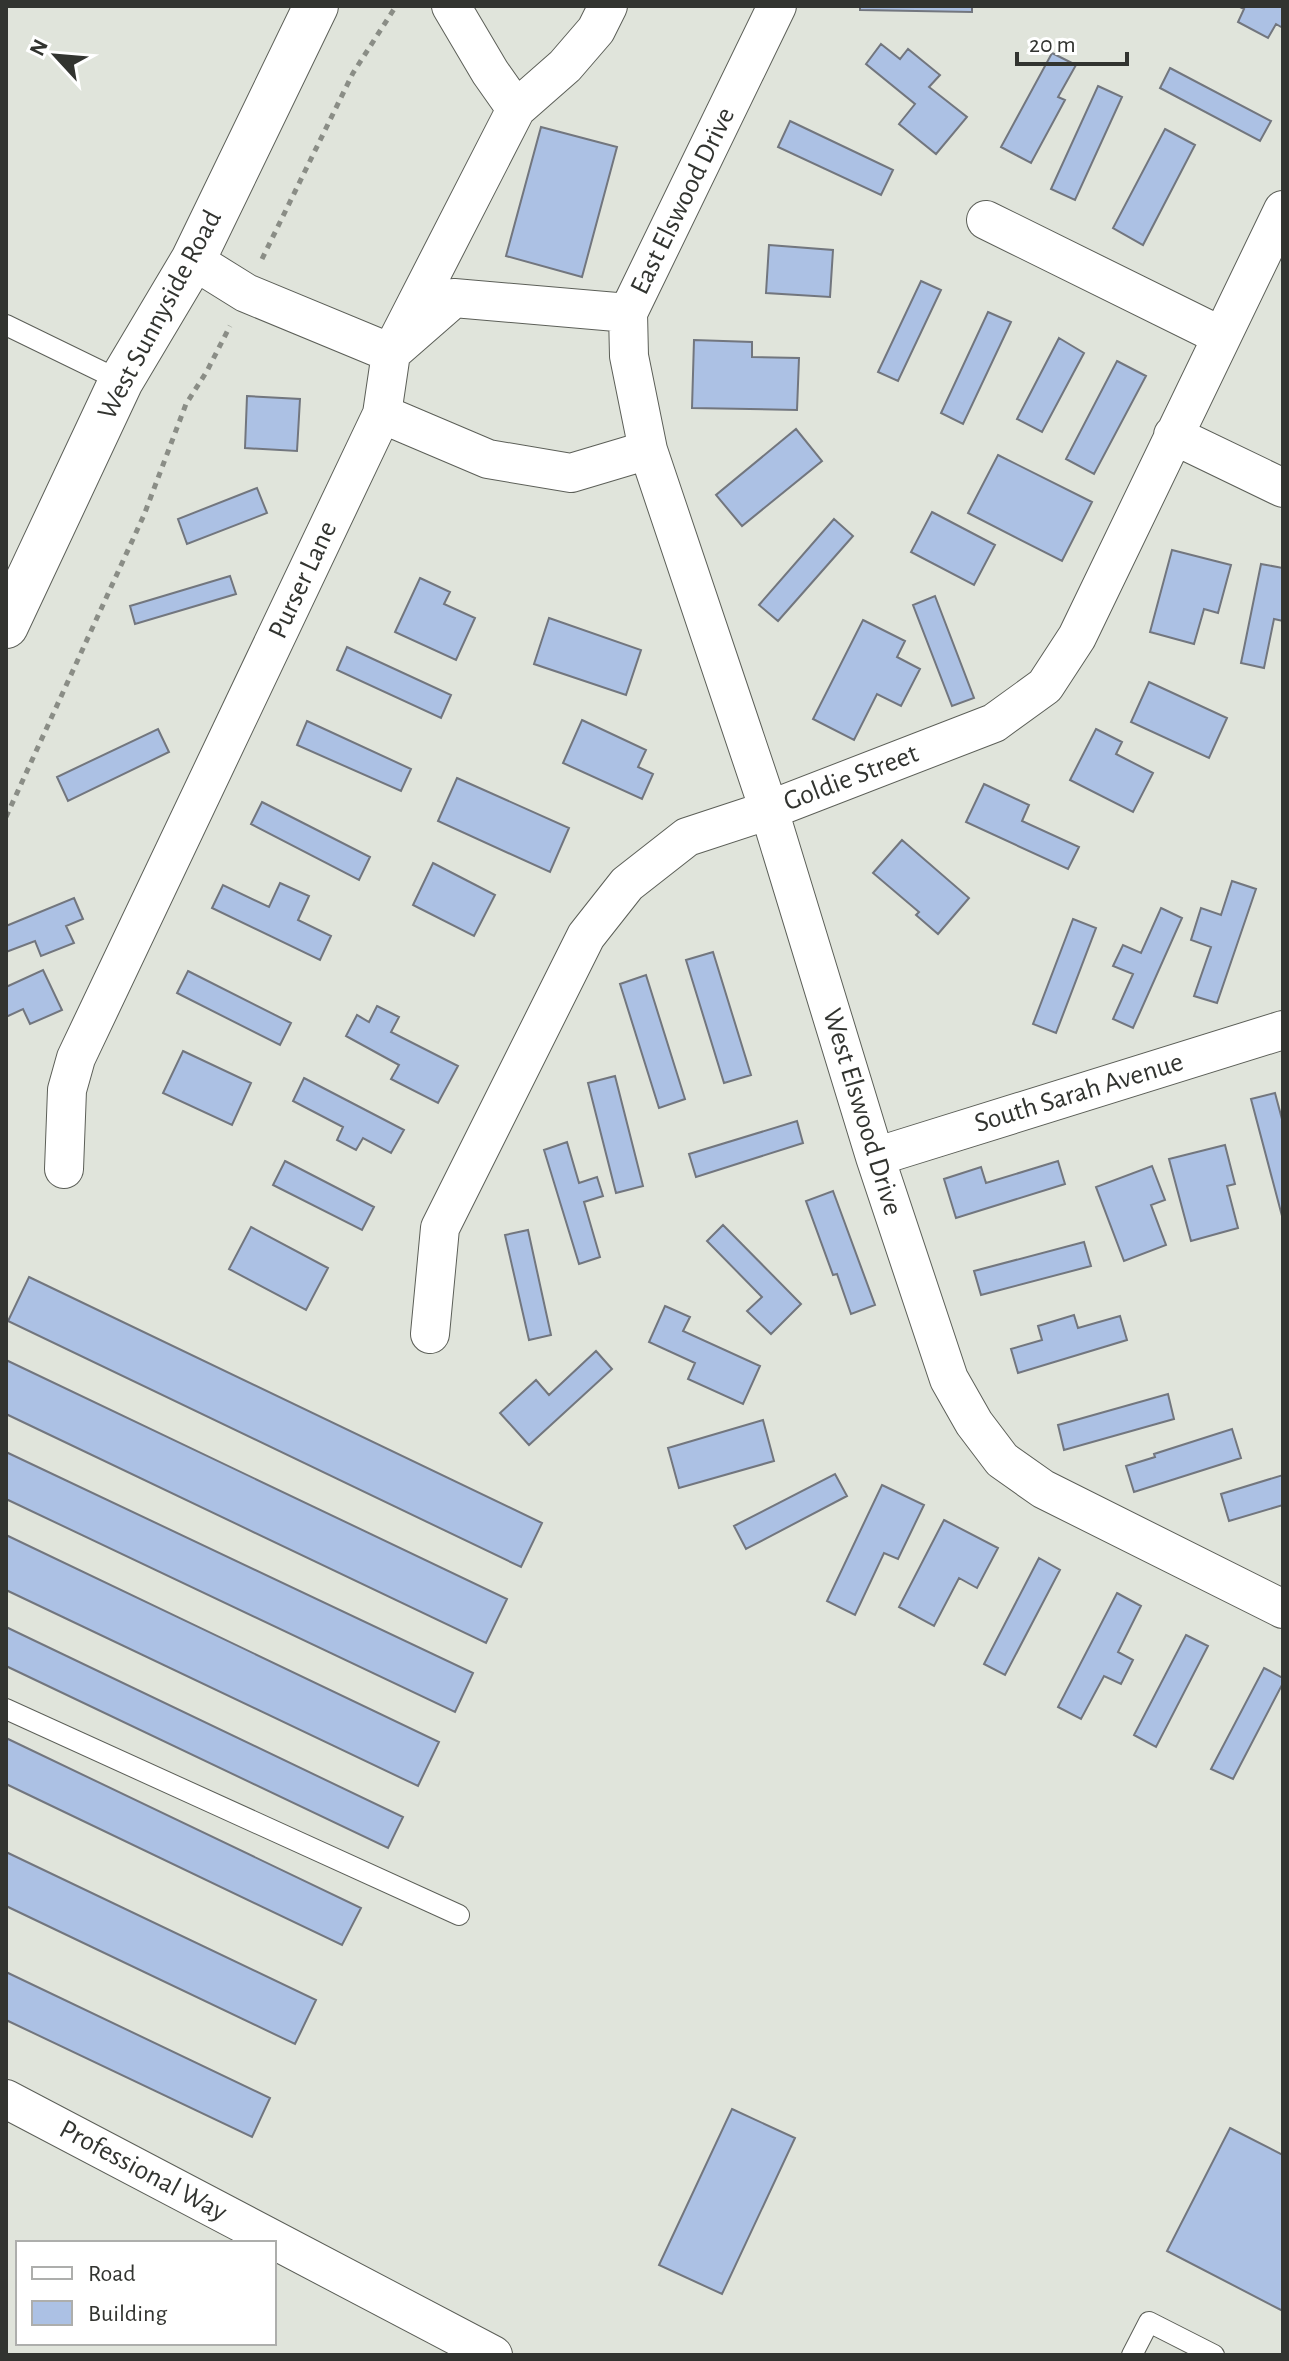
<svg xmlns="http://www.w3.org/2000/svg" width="1289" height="2361" font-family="'Alegreya Sans',sans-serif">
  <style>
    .building { fill: #acc1e4; stroke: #72767e; stroke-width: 2 }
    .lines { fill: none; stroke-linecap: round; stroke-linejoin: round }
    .lane-casing { stroke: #5c5f58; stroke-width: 22 }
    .street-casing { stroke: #5c5f58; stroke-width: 40 }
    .primary-casing { stroke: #5c5f58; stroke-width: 46 }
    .path { stroke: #8a8d86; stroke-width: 5; stroke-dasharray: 6 6; stroke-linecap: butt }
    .lane { stroke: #fff; stroke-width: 20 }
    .street { stroke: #fff; stroke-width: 38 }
    .primary { stroke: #fff; stroke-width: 44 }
    .labels { text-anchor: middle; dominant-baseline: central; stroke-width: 6; stroke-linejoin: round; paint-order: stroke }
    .street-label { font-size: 28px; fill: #323430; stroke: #fff }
  </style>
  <rect width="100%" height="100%" fill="#e0e4db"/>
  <path class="building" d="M860 6H972V12L860 10Z
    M1238 6H1283V28L1276 24 1268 38 1238 22 1244 9Z
    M881 44 900 59 908 49 940 75 929 87 967 117 936 154 899 124 915 104 866 64Z
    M1052 53 1076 65 1058 97 1065 100 1031 163 1001 147Z
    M1170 68 1271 121 1260 141 1160 88Z
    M1098 86 1122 97 1075 200 1051 189Z
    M790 121 893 170 881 195 778 147Z
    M541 127 617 147 582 277 506 256Z
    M1165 129 1195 145 1143 245 1113 228Z
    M769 245 833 250 830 297 766 293Z
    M921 281 941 290 898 381 878 372Z
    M988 312 1011 322 963 424 941 413Z
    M1059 338 1084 353 1042 432 1017 419Z
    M694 340 752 342V357L799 358 797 410 692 408Z
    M1117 361 1146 376 1094 474 1066 459Z
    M247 396 300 399 297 451 245 448Z
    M796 429 822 461 742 526 716 495Z
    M998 455 1092 502 1062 561 968 513Z
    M257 488 267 513 187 544 178 519Z
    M932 512 995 545 974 585 911 552Z
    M834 519 853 536 778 621 759 605Z
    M1172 550 1231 565 1218 613 1204 609 1194 644 1150 632Z
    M1261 564 1283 568V621L1274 619 1264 668 1241 663Z
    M230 576 236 594 135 624 130 606Z
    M420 578 450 592 444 604 475 618 456 660 395 632Z
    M935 596 974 698 952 706 913 605Z
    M549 618 641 650 626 695 534 664Z
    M863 620 905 641 897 657 920 669 901 706 877 694 854 740 813 719Z
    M347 647 451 695 441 718 337 670Z
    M1149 682 1227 718 1209 758 1131 722Z
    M582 720 646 750 638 767 653 774 642 799 563 763Z
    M307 721 411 769 401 791 297 745Z
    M158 729 169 752 68 801 57 777Z
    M1096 729 1122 742 1116 754 1153 773 1133 812 1070 780Z
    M457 778 569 828 550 872 438 821Z
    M984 784 1029 805 1022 821 1079 847 1068 869 966 822Z
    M262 802 370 857 359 880 251 824Z
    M902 840 969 898 938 934 916 915 919 912 873 873Z
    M433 863 495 895 474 936 413 905Z
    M1232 881 1256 889 1217 1003 1194 996 1211 947 1191 940 1201 908 1221 915Z
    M280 883 309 896 298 920 331 936 320 960 212 908 223 885 269 907Z
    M74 898 83 919 66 926 74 943 41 956 35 941 6 952V926Z
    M1161 908 1182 918 1133 1028 1113 1019 1133 974 1113 966 1123 945 1141 953Z
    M1073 919 1096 928 1056 1033 1033 1024Z
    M713 952 751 1075 724 1083 686 960Z
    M43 970 62 1010 30 1024 23 1009 6 1017V987Z
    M188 971 291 1023 280 1045 177 993Z
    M646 975 685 1099 659 1108 620 984Z
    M377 1006 399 1017 391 1032 458 1066 438 1103 391 1079 399 1065 346 1036 357 1015 369 1022Z
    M183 1051 251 1083 232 1125 163 1093Z
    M615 1076 643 1186 616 1193 588 1083Z
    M304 1078 404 1130 391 1153 363 1138 356 1150 337 1140 343 1127 293 1101Z
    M1275 1093 1283 1123 1282 1216 1251 1099Z
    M797 1121 803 1143 696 1177 689 1154Z
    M567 1142 579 1183 597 1177 603 1196 584 1202 600 1257 579 1264 544 1150Z
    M1225 1145 1235 1184 1227 1186 1238 1228 1191 1241 1169 1159Z
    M285 1161 374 1207 362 1230 273 1185Z
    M1058 1161 1065 1184 956 1218 944 1179 981 1167 986 1183Z
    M1152 1166 1165 1200 1151 1205 1166 1245 1124 1261 1096 1187Z
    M833 1191 875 1305 851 1314 837 1274 833 1275 806 1201Z
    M723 1225 801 1304 771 1334 747 1311 762 1297 707 1241Z
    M251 1227 328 1268 306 1310 229 1269Z
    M528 1230 551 1335 529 1340 505 1235Z
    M1084 1242 1091 1266 981 1295 974 1271Z
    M29 1277 542 1523 521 1567 8 1321Z
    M665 1306 690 1317 683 1331 760 1366 743 1404 688 1379 695 1363 649 1342Z
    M1074 1315 1078 1328 1120 1316 1127 1340 1018 1373 1011 1349 1042 1340 1038 1326Z
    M596 1351 612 1369 529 1445 500 1413 536 1380 549 1395Z
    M6 1360 507 1599 486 1643 6 1414Z
    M1168 1394 1174 1419 1064 1450 1058 1425Z
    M763 1420 774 1461 679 1488 668 1448Z
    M1232 1429 1241 1458 1134 1492 1126 1466 1155 1457 1154 1454Z
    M6 1452 473 1673 455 1712 6 1499Z
    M835 1474 847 1496 746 1549 734 1526Z
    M1283 1475V1505L1229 1521 1221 1494Z
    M882 1485 924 1505 898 1559 884 1553 855 1615 827 1601Z
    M944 1520 998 1548 977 1588 959 1578 934 1626 899 1607Z
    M6 1535 439 1742 418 1786 6 1590Z
    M1039 1558 1060 1570 1005 1675 984 1664Z
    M1117 1593 1141 1606 1118 1652 1133 1660 1121 1684 1104 1676 1081 1719 1058 1707Z
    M6 1627 403 1817 388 1848 6 1666Z
    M1186 1635 1208 1646 1156 1747 1134 1735Z
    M1264 1668 1283 1678V1683L1233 1779 1211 1769Z
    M6 1738 361 1908 342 1945 6 1784Z
    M6 1852 316 2000 295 2044 6 1906Z
    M6 1972 270 2098 252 2137 6 2020Z
    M732 2109 795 2138 722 2294 659 2265Z
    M1230 2128 1283 2155V2311L1167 2251Z"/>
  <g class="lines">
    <g class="lane-casing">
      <path id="lane" d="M6 325 121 381
        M6 1709 459 1915
        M1132 2355 1149 2322 1214 2355"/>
    </g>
    <g class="street-casing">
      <path id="street" d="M451 6 490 72 516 109
        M777 6 628 313 629 356 648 450 769 810 875 1157 949 1379 974 1423 1002 1460 1043 1489 1283 1609
        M986 220 1221 336
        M193 260 246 293 391 353 454 298 628 313
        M382 414 488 459 571 473 648 450
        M1173 435 1283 488
        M875 1157 1283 1030
        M64 1169 67 1090 76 1058 382 414 391 353 516 109 565 66 596 30 608 6
        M430 1334 440 1228 586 936 627 884 687 837 769 810 994 723 1045 686 1077 637 1283 210
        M6 2099 493 2355"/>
    </g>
    <g class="primary-casing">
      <path id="primary" d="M6 626 121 381 193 260 316 6"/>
    </g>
    <path class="path" d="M262 259 353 73 396 6
      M6 817 144 515 186 404 207 371 230 326"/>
    <use href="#lane" class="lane"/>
    <use href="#street" class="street"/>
    <use href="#primary" class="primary"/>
  </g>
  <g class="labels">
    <g class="street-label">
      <text transform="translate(683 201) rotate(-64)">East Elswood Drive</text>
      <text transform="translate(160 315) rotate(-62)">West Sunnyside Road</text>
      <text transform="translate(303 580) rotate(-65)">Purser Lane</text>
      <text transform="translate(851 778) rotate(-21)">Goldie Street</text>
      <text transform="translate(1079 1093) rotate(-17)">South Sarah Avenue</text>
      <text transform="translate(862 1112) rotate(73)">West Elswood Drive</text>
      <text transform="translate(143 2171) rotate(28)">Professional Way</text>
    </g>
  </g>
  <rect width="1289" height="2361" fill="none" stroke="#323430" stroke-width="16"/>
  <rect x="16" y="2241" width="260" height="104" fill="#ffffff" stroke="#adaeac" stroke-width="2"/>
  <rect x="32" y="2267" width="40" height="12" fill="#ffffff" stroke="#adaeac" stroke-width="2"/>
  <text x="88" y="2281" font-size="24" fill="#323430">Road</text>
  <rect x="32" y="2301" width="40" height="24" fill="#acc1e4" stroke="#adaeac" stroke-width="2"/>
  <text x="88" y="2321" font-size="24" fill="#323430">Building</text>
  <g transform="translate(56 56) rotate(296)" stroke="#ffffff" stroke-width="6" paint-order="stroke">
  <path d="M0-6L14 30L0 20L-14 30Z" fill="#323430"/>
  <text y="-12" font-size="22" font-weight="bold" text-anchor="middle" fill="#323430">N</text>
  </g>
  <path d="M1017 52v12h110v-12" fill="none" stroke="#323430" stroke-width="4"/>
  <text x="1029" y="52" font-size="24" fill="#323430" stroke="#ffffff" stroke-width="6" paint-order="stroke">20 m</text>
</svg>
